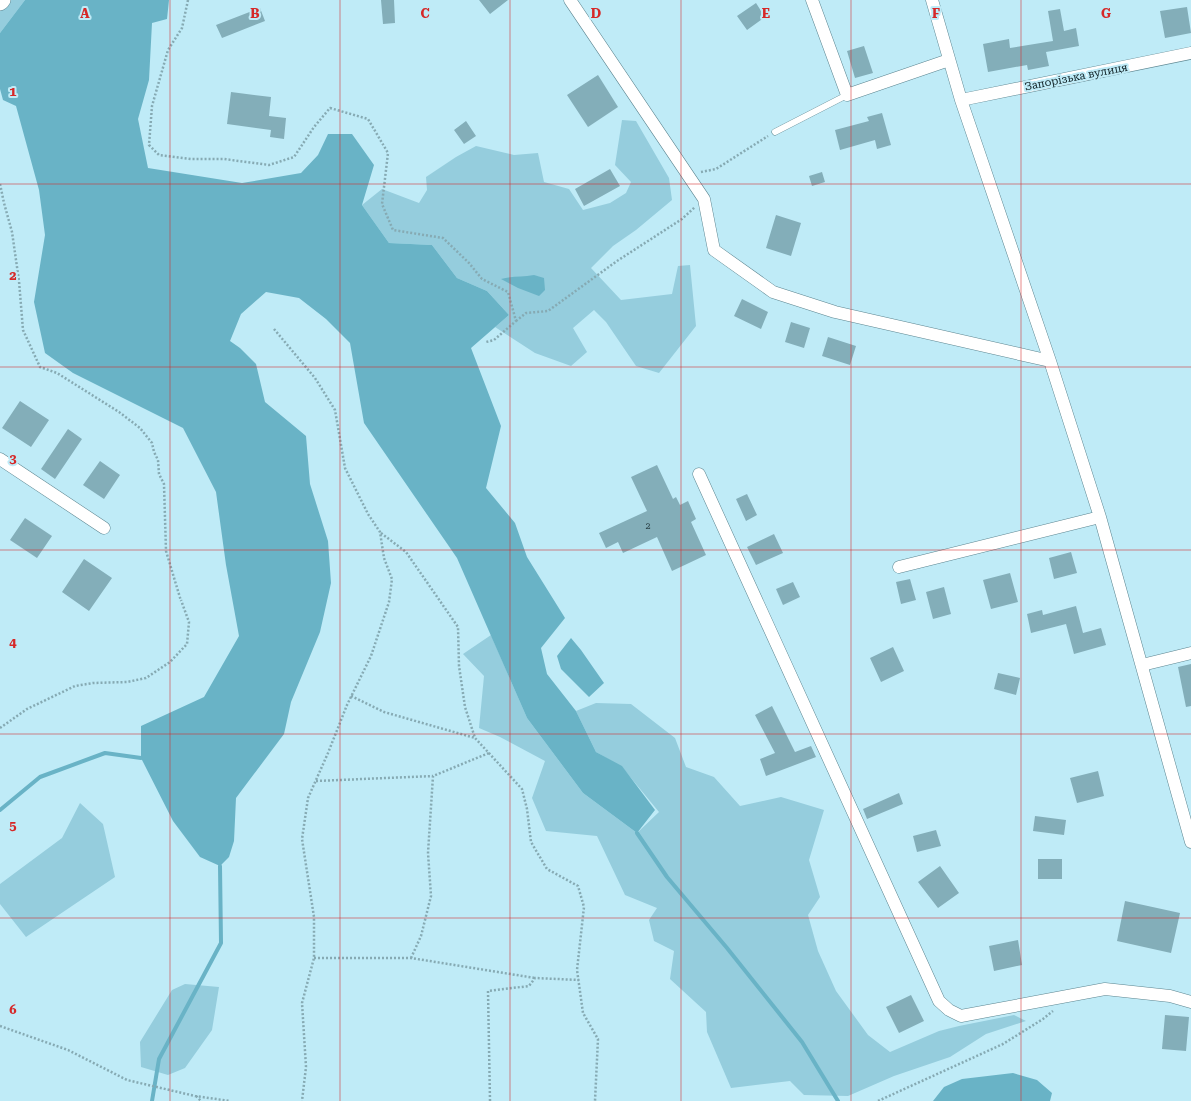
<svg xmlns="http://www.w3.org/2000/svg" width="1191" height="1101" font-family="'Roboto Serif',serif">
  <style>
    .green { fill: #95cddd }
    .water { fill: #69b3c6 }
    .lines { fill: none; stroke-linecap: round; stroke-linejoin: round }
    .stream { stroke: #69b3c6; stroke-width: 4 }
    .building { fill: #83aeb9 }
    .lane-casing { stroke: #5c8590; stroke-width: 7 }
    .street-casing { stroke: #5c8590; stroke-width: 13 }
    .secondary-casing { stroke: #5c8590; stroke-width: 18 }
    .path { stroke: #86aab3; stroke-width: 2.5; stroke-dasharray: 2 2; stroke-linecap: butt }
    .lane { stroke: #fff; stroke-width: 6 }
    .street { stroke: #fff; stroke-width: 12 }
    .secondary { stroke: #fff; stroke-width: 17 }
    .grid { fill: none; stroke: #d62828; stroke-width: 1; stroke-opacity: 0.55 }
    .labels { text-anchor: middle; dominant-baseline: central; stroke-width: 4; stroke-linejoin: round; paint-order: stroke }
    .number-label { font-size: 9px; fill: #2d444a }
    .street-label { font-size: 11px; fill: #102125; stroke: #bfebf7 }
    .grid-label { font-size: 13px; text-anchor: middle; font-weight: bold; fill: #d62828; stroke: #bfebf7; stroke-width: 4; stroke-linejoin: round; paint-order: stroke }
  </style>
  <rect width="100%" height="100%" fill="#bfebf7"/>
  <path class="green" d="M8 0H25L0 33V11Z
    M622 120 636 121 669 178 672 200 636 230 613 246 591 268 621 300 672 294 678 266 690 265 696 326 659 373 636 366 606 322 594 310 573 328 587 352 571 366 535 353 495 327 509 315 487 291 457 278 432 245 389 243 362 205 382 189 419 203 427 190 426 177 456 157 476 146 514 155 538 153 544 182 569 189 583 210 610 203 626 193 631 182 615 165Z
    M491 635 527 718 583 793 637 833 659 812 622 767 596 752 576 711 596 703 631 704 675 738 686 767 714 777 740 806 781 797 824 810 809 860 820 897 808 915 818 951 836 991 868 1035 890 1052 939 1031 959 1026 1014 1015 1026 1021 986 1034 950 1057 894 1076 848 1096 804 1095 790 1081 731 1088 707 1032 706 1012 670 979 674 951 654 941 649 920 657 908 625 895 597 836 546 831 532 798 545 761 500 737 479 728 484 676 463 654Z
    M80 803 103 824 115 877 26 937 0 904V884L62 838Z
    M185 984 219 987 212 1030 185 1068 168 1075 141 1067 140 1042 172 990Z"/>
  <path class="water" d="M25 0H169L167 19 152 23 149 80 138 119 148 168 242 183 301 173 318 155 328 134H352L374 165 362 205 389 243 432 245 457 278 487 291 509 315 471 348 501 426 486 488 515 523 527 557 565 618 541 648 547 674 576 711 596 752 622 766 655 810 637 833 583 793 527 718 457 558 364 423 350 343 326 319 299 298 266 292 241 314 230 341 240 348 256 364 265 402 306 436 310 484 328 541 331 583 320 632 291 702 284 734 236 798 234 841 229 857 220 866 200 857 173 821 141 758V726L204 697 239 636 226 565 216 492 183 428 73 373 45 353 34 302 45 235 39 190 16 106 3 100 0 89V33Z
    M534 275 544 278 545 290 539 296 518 288 501 279C512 276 522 277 534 275Z
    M571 638 581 650 604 683 589 697 561 669 557 656Z
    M1013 1073 1037 1080 1052 1093 1050 1101H933L944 1087 962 1079Z"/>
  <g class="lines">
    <path class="stream" d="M0 810 40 777 105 753 141 758
      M637 833 667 877 727 948 802 1042 838 1101
      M152 1101 159 1059 221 943 220 866"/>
  </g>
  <path class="building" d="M381 0H394L395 23 383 24Z
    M479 0H508L490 14Z
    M756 3 765 17 747 30 737 16Z
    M1187 7 1191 33 1165 38 1160 11Z
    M260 8 265 21 222 38 216 25Z
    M1060 9 1064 31 1076 28 1079 46 1046 52 1049 66 1028 70 1027 65 988 72 983 44 1009 39 1010 48 1053 41 1048 11Z
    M864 46 873 73 855 78 847 51Z
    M598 75 618 107 588 127 567 95Z
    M231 92 271 97 269 116 286 118 284 139 270 137 271 130 227 124Z
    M882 113 891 145 877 149 875 140 840 150 835 130 869 121 867 117Z
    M466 121 476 136 464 144 454 130Z
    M610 169 620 186 584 206 575 189Z
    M822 172 825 182 812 186 809 176Z
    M776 215 801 223 791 256 766 248Z
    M742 299 768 312 761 329 734 316Z
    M791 322 810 328 804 348 785 342Z
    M828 337 856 346 850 365 822 356Z
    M20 401 49 420 31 447 2 428Z
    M68 429 82 439 55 479 41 469Z
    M100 461 120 475 104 499 83 485Z
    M657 465 673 499 676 497 680 505 688 501 696 519 691 522 706 555 672 571 657 537 623 553 618 542 606 548 599 533 647 511 631 477Z
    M747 494 757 515 746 521 736 499Z
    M25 518 52 536 37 558 10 540Z
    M774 534 783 553 756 565 747 547Z
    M1071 552 1077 573 1054 579 1049 558Z
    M84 559 112 578 89 611 62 592Z
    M1010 573 1018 602 991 609 983 580Z
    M910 579 916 600 901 604 896 582Z
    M793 582 800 597 783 605 776 589Z
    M944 587 951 614 933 619 926 592Z
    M1076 606 1083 633 1101 628 1106 645 1074 654 1066 624 1031 633 1027 614 1042 610 1043 615Z
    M893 647 904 671 881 682 870 658Z
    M1191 664V706L1186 707 1178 667Z
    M998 673 1020 678 1016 695 994 689Z
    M772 706 795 752 811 746 816 757 766 776 760 759 775 753 755 715Z
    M1098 771 1104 796 1077 803 1070 778Z
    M899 793 903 804 867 819 863 809Z
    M1035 816 1066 820 1064 835 1033 831Z
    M936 830 941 846 917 852 913 836Z
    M1038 859H1062V879H1038Z
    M940 866 959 893 938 908 918 882Z
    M1125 901 1180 913 1171 953 1117 941Z
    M1018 940 1022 965 994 971 989 946Z
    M911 995 924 1021 899 1033 886 1007Z
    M1165 1015 1189 1017 1186 1051 1162 1049Z"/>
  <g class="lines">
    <g class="lane-casing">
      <path id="lane" d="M775 132 847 95"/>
    </g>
    <g class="street-casing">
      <path id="street" d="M570 0 704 199 714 250 773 292 835 312 1050 361
        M812 0 847 95 949 60
        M932 0 961 100 1050 361 1100 517 1191 842
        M961 100 1191 53
        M0 459 104 528
        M699 474 939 1001 949 1010 961 1016 1105 989 1170 996 1191 1002
        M899 567 1100 517
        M1142 665 1191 653"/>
    </g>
    <g class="secondary-casing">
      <path id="secondary" d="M0 2 2 0"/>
    </g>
    <path class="path" d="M188 0 182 28 168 50 152 106 149 145 159 155 191 159H224L269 165 294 157 314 127 330 108 368 119 388 153 382 204 393 230 443 238 469 263 482 279 508 292 516 321 494 340 486 342
      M701 172 716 169 768 136
      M0 184 4 203 12 232 19 281 23 330 40 367 57 373 119 412 140 428 152 443 154 452 158 460 159 474 164 484 166 551 181 601
      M516 321 526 313 548 311 617 261 682 219 695 207
      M274 329 315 378 335 410 345 468 368 514 380 532 384 558 392 579 389 602 371 656 347 705 328 753 308 798 302 839 314 917V958L302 1003 306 1067 302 1101
      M381 533 406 552 458 627 459 666 465 707 475 738 522 789 527 809 531 842 547 869 578 886 584 907 577 970 583 1013 598 1039 595 1101
      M351 696 384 712 475 738
      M0 728 27 709 75 686 93 683 127 682 146 678 170 662 187 644 189 622 181 600
      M316 781 433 776
      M314 958H411L535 978
      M411 958 421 936 431 896 428 853 433 776 489 753
      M0 1026 68 1050 127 1080 195 1096 230 1101
      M196 1096 201 1101
      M490 1101 488 991 529 986 535 978 579 980
      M878 1101 1003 1044 1043 1019 1053 1011"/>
    <use href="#lane" class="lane"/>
    <use href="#street" class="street"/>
    <use href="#secondary" class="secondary"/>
  </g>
  <path class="grid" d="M170 0V1101M340 0V1101M510 0V1101M681 0V1101M851 0V1101M1021 0V1101M0 184H1191M0 367H1191M0 550H1191M0 734H1191M0 918H1191"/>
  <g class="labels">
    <g class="number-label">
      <text x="648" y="526">2</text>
    </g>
    <g class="street-label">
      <text transform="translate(1076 77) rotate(-11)">Запорізька вулиця</text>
    </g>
  </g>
  <g class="grid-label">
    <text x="85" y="18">A</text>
    <text x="255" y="18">B</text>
    <text x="425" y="18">C</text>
    <text x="596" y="18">D</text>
    <text x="766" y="18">E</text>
    <text x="936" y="18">F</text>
    <text x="1106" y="18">G</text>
    <text x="13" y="96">1</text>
    <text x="13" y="280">2</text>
    <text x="13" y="463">3</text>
    <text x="13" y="647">4</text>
    <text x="13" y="830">5</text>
    <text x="13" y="1014">6</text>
  </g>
</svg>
